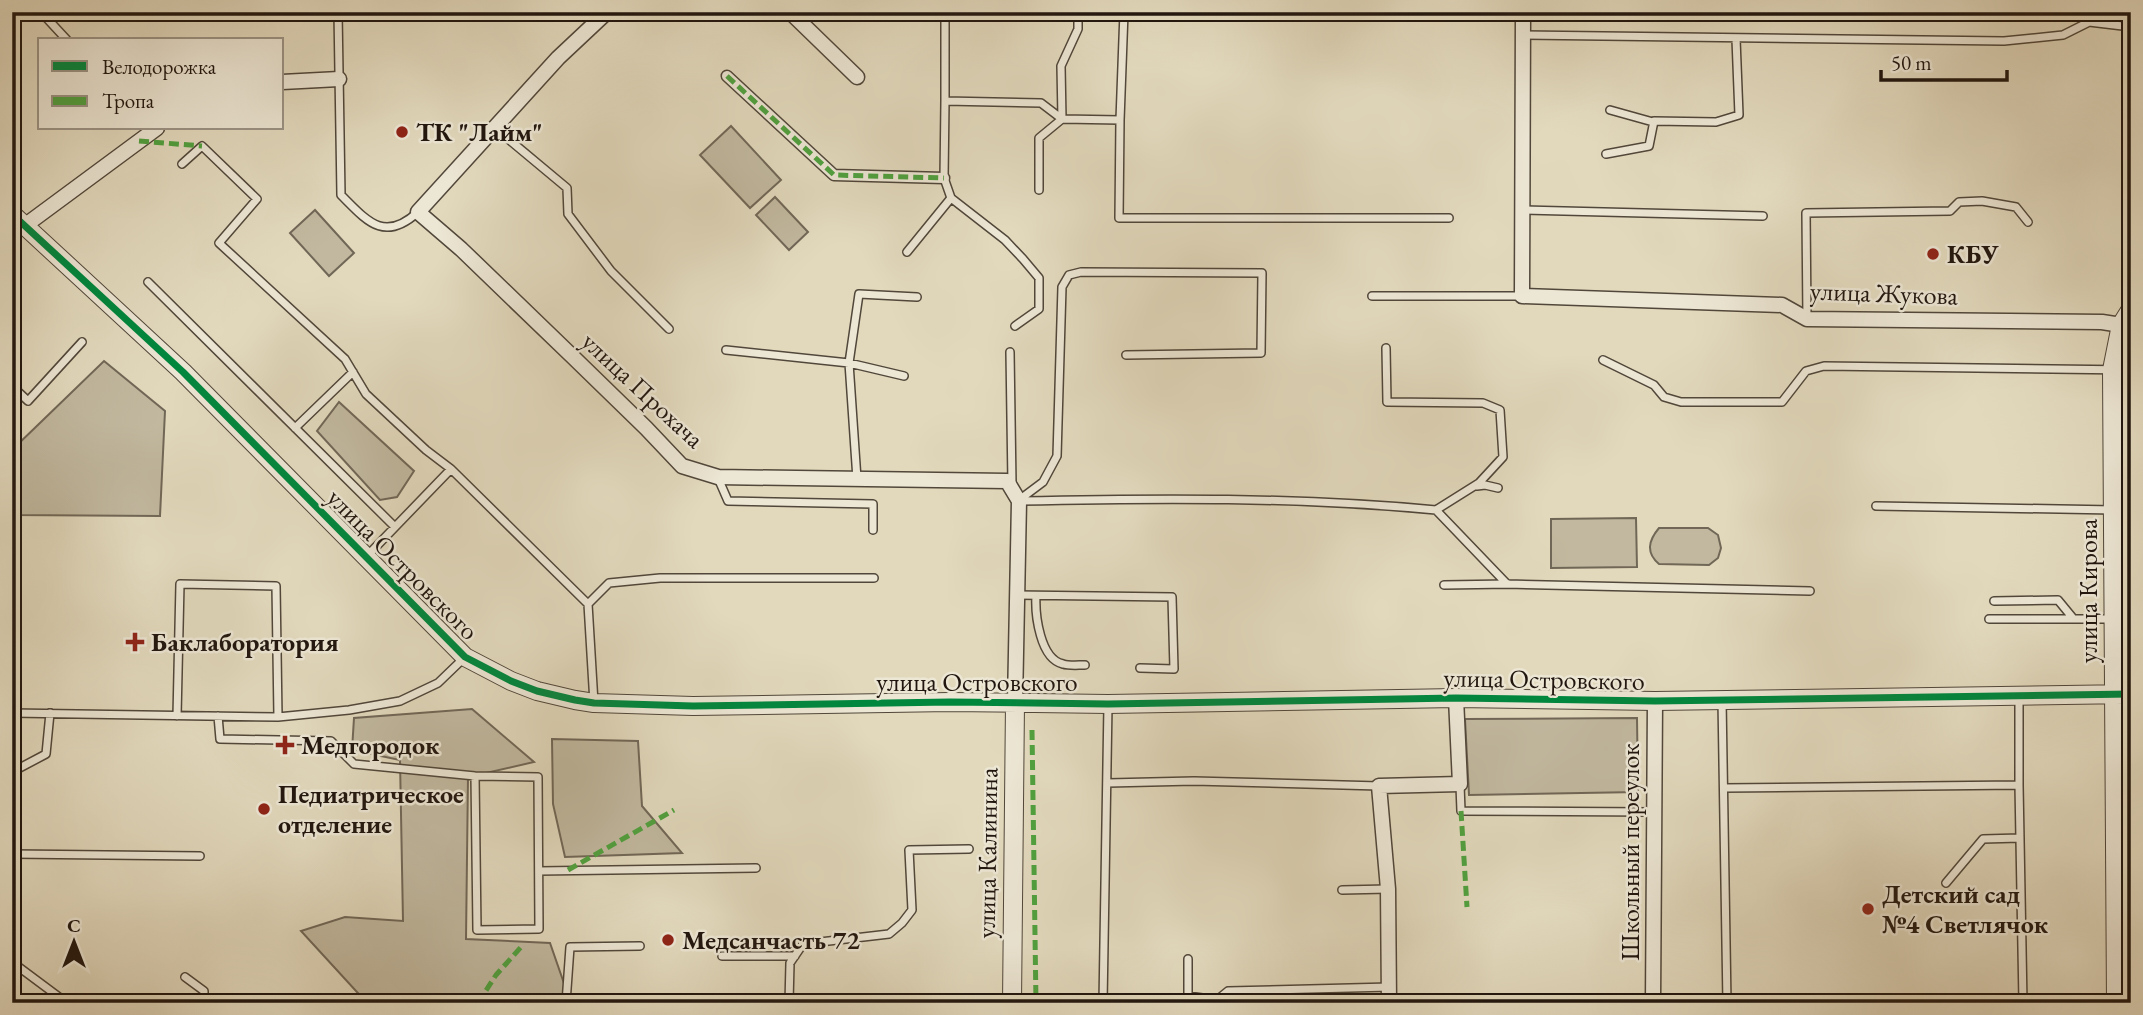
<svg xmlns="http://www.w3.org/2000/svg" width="2143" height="1015" font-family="'EB Garamond',serif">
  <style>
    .green { fill: #c1b89f; stroke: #716757; stroke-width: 2 }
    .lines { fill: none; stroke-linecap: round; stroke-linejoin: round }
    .service-casing { stroke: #51473a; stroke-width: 10 }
    .pedestrian-casing { stroke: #51473a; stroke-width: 13 }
    .minor-casing { stroke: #51473a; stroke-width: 17 }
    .tertiary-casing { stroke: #51473a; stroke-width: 20 }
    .service { stroke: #ece6d4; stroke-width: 7 }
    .pedestrian { stroke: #ece6d4; stroke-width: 10 }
    .minor { stroke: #ece6d4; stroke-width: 14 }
    .tertiary { stroke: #ece6d4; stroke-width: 18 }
    .quiet { stroke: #50a13f; stroke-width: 5; stroke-dasharray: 10 5; stroke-linecap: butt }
    .cycleway-casing { stroke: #ece6d4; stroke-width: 11 }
    .cycleway { stroke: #00873e; stroke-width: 7 }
    .poi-dot { fill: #8f2418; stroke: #ece6d4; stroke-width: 2.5 }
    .labels { text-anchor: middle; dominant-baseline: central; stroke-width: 5; stroke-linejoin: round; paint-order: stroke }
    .poi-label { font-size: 26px; font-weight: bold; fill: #21160f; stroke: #ece6d4; text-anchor: start }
    .street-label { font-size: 26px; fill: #21160f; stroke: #ece6d4 }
  </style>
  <rect width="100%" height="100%" fill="#e2d9bd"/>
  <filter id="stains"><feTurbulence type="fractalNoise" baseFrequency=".00286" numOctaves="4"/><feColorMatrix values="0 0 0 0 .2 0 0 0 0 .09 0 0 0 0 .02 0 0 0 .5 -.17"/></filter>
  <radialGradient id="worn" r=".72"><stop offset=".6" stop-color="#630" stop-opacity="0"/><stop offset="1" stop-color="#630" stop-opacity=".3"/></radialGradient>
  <path class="green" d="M731 126 781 180 750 208 700 155Z
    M775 197 808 232 789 250 756 215Z
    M315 210 354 253 329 276 290 233Z
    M104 361 165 411 160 516 12 515V450Z
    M339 402 414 471 397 497 380 500 317 431Z
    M1636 518 1637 567 1551 568V519Z
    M1659 528H1708L1718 535 1721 548 1718 558 1709 565 1659 564C1646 553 1648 541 1659 528Z
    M472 709 534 762 468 777 466 939 550 943 567 992 557 1003H367L301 931 345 917 403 921 400 760 352 750 354 718Z
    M1637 718 1638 792 1469 795 1465 719Z
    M552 739 638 741 642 806 682 853 565 857 553 804Z"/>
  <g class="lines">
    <g class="service-casing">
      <path id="service" d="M41 12 67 40
        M338 12 341 195C367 221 384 243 418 212
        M2089 12V22L2131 27
        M1523 35 2004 41 2063 35 2089 22
        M945 101V19L950 12
        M1610 110 1653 122
        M1120 120 1119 218H1449
        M495 128 567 188 568 214 611 271 669 329
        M1606 154 1649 146 1654 121 1716 122 1739 115 1736 39
        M182 164 202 146 257 199 219 243 345 359 366 394 426 450 451 469 588 604 594 703
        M1039 190V138L1062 119 1061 66 1078 29V12
        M951 198 1005 240 1023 259 1039 278V309L1015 326
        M1523 210 1763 216
        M12 239 23 227
        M907 252 951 198 944 178 945 101 1041 103 1062 119 1120 120 1124 12
        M148 282 395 527
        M1372 296H1522
        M1807 319 1806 213 1950 211 1959 202 1982 201 2016 207 2028 222
        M1386 348 1387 402 1483 403 1500 410 1503 457 1479 483 1436 510
        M726 350 849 363 904 376
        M1010 352 1012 484
        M1603 360 1654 385 1664 397 1681 402H1782L1806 371 1824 366 2131 370
        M12 386 28 401 82 342
        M295 428 353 372
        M718 478 728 501 873 504V530
        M857 479 849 363 859 294 917 297
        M1477 486 1485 485 1498 488
        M1019 500 1043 482 1057 456 1062 287 1069 275 1081 272 1262 273 1261 353 1126 355
        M1020 501C1158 498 1298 497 1436 510L1507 584 1810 591
        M1876 506 2114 510
        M2118 548 2131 533
        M367 556 451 469
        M1444 585 1509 584
        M1017 595 1172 597 1174 669 1140 668
        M1036 596C1035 615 1040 659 1063 664 1069 666 1078 665 1085 665
        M1994 601 2058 600 2072 617
        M588 604 609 583 660 578H874
        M1989 619H2114
        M1722 700 1727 1003
        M12 713 278 717 349 710 400 701 438 683 465 657
        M177 716 180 584 276 586 278 717
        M218 716 220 739 331 741 354 764 475 776 538 777 539 929 477 930 475 776
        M12 772 46 754 50 713
        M1108 783 1194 781 1379 786
        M1460 785 1461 811 1654 812
        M2019 785 2023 1003
        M1724 788 2019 785V696
        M2116 804 2131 805
        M12 854 200 856
        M539 871 756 868
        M1946 883 1983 839 2020 838
        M1342 890 1388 889
        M722 956H795
        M1188 959V996L1217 1000 1228 991 1390 987
        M12 962 67 1003
        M185 977 204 991V1003
        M566 1003 570 947 640 946
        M789 1003 790 963 803 944 889 934 902 923 912 910 909 850 969 849
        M1103 1003 1108 705"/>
    </g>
    <g class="pedestrian-casing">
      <path id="pedestrian" d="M727 76 834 175 944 178"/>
    </g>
    <g class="minor-casing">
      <path id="minor" d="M607 12 558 58 418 212 461 249 573 357 646 428 682 466 718 477 1007 481 1019 501 1015 703
        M790 12 857 77
        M1523 12 1522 296 1782 305 1807 319 2102 322 2121 325
        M282 82 339 79
        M23 227 157 128
        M1389 1003 1388 889 1379 786 1460 784 1456 698
        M1653 1003 1655 701"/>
    </g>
    <g class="tertiary-casing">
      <path id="tertiary" d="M12 214 183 372 465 657 511 681 537 691 575 700 594 703 693 706 950 702 1108 704 1456 698 1655 701 2131 694
        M1012 1003 1015 703
        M2116 1003 2112 370 2121 325 2131 309"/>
    </g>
    <use href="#service" class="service"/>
    <use href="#pedestrian" class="pedestrian"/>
    <use href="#minor" class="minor"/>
    <use href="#tertiary" class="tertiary"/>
    <path class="quiet" d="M727 76 834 175 944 178
      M139 141 202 146
      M1032 730 1036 1003
      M1461 811 1467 907
      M568 870 674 810
      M478 1003 496 975 522 946"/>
    <g class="cycleway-casing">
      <path id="cycleway" d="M12 214 183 372 465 657 511 681 537 691 575 700 594 703 693 706 950 702 1108 704 1456 698 1655 701 2131 694"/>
    </g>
    <use href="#cycleway" class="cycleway"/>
  </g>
  <g class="poi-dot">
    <circle cx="402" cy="132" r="7"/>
    <circle cx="1933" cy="254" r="7"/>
    <path d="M131.5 631.5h7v7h7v7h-7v7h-7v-7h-7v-7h7z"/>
    <path d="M281.5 734.5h7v7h7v7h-7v7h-7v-7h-7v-7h7z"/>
    <circle cx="264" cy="809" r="7"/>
    <circle cx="1868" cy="909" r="7"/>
    <circle cx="668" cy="940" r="7"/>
  </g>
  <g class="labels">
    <g class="poi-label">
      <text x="416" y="132">ТК "Лайм"</text>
      <text x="1947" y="254">КБУ</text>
      <text x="151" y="642">Баклаборатория</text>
      <text x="301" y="745">Медгородок</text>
      <text x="278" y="794">Педиатрическое<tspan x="278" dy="30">отделение</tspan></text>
      <text x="1882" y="894">Детский сад<tspan x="1882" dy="30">№4 Светлячок</tspan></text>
      <text x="682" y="940">Медсанчасть 72</text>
    </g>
    <g class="street-label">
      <text transform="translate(1884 293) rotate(2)">улица Жукова</text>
      <text transform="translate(643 390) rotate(43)">улица Прохача</text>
      <text transform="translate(403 564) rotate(45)">улица Островского</text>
      <text transform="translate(2088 591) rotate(-90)">улица Кирова</text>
      <text transform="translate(1544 679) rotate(1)">улица Островского</text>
      <text x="977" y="682">улица Островского</text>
      <text transform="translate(1630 852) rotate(-90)">Школьный переулок</text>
      <text transform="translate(987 853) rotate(-89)">улица Калинина</text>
    </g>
  </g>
  <rect width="2143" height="1015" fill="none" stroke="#e2d9bd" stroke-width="42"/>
  <rect x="14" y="14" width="2115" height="987" fill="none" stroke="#21160f" stroke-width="3.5"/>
  <rect x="21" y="21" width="2101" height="973" fill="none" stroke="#21160f" stroke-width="2"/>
  <rect x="38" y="38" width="245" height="91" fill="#ece6d4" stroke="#9b9385" stroke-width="2"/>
  <rect x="52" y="61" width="35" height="10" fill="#00873e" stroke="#9b9385" stroke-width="2"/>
  <text x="102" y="74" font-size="21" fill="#21160f">Велодорожка</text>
  <rect x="52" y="96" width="35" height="10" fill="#50a13f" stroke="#9b9385" stroke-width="2"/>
  <text x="102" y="108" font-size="21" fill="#21160f">Тропа</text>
  <g transform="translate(74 942)" stroke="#ece6d4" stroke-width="5" paint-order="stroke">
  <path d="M0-5L12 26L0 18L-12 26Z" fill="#21160f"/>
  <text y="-10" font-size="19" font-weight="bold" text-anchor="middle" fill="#21160f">С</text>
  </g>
  <path d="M1881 70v10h126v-10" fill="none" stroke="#21160f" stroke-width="3.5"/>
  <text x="1891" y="70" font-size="21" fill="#21160f" stroke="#ece6d4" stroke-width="5" paint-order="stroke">50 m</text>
  <rect width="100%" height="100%" filter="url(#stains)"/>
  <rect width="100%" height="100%" fill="url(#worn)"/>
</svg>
